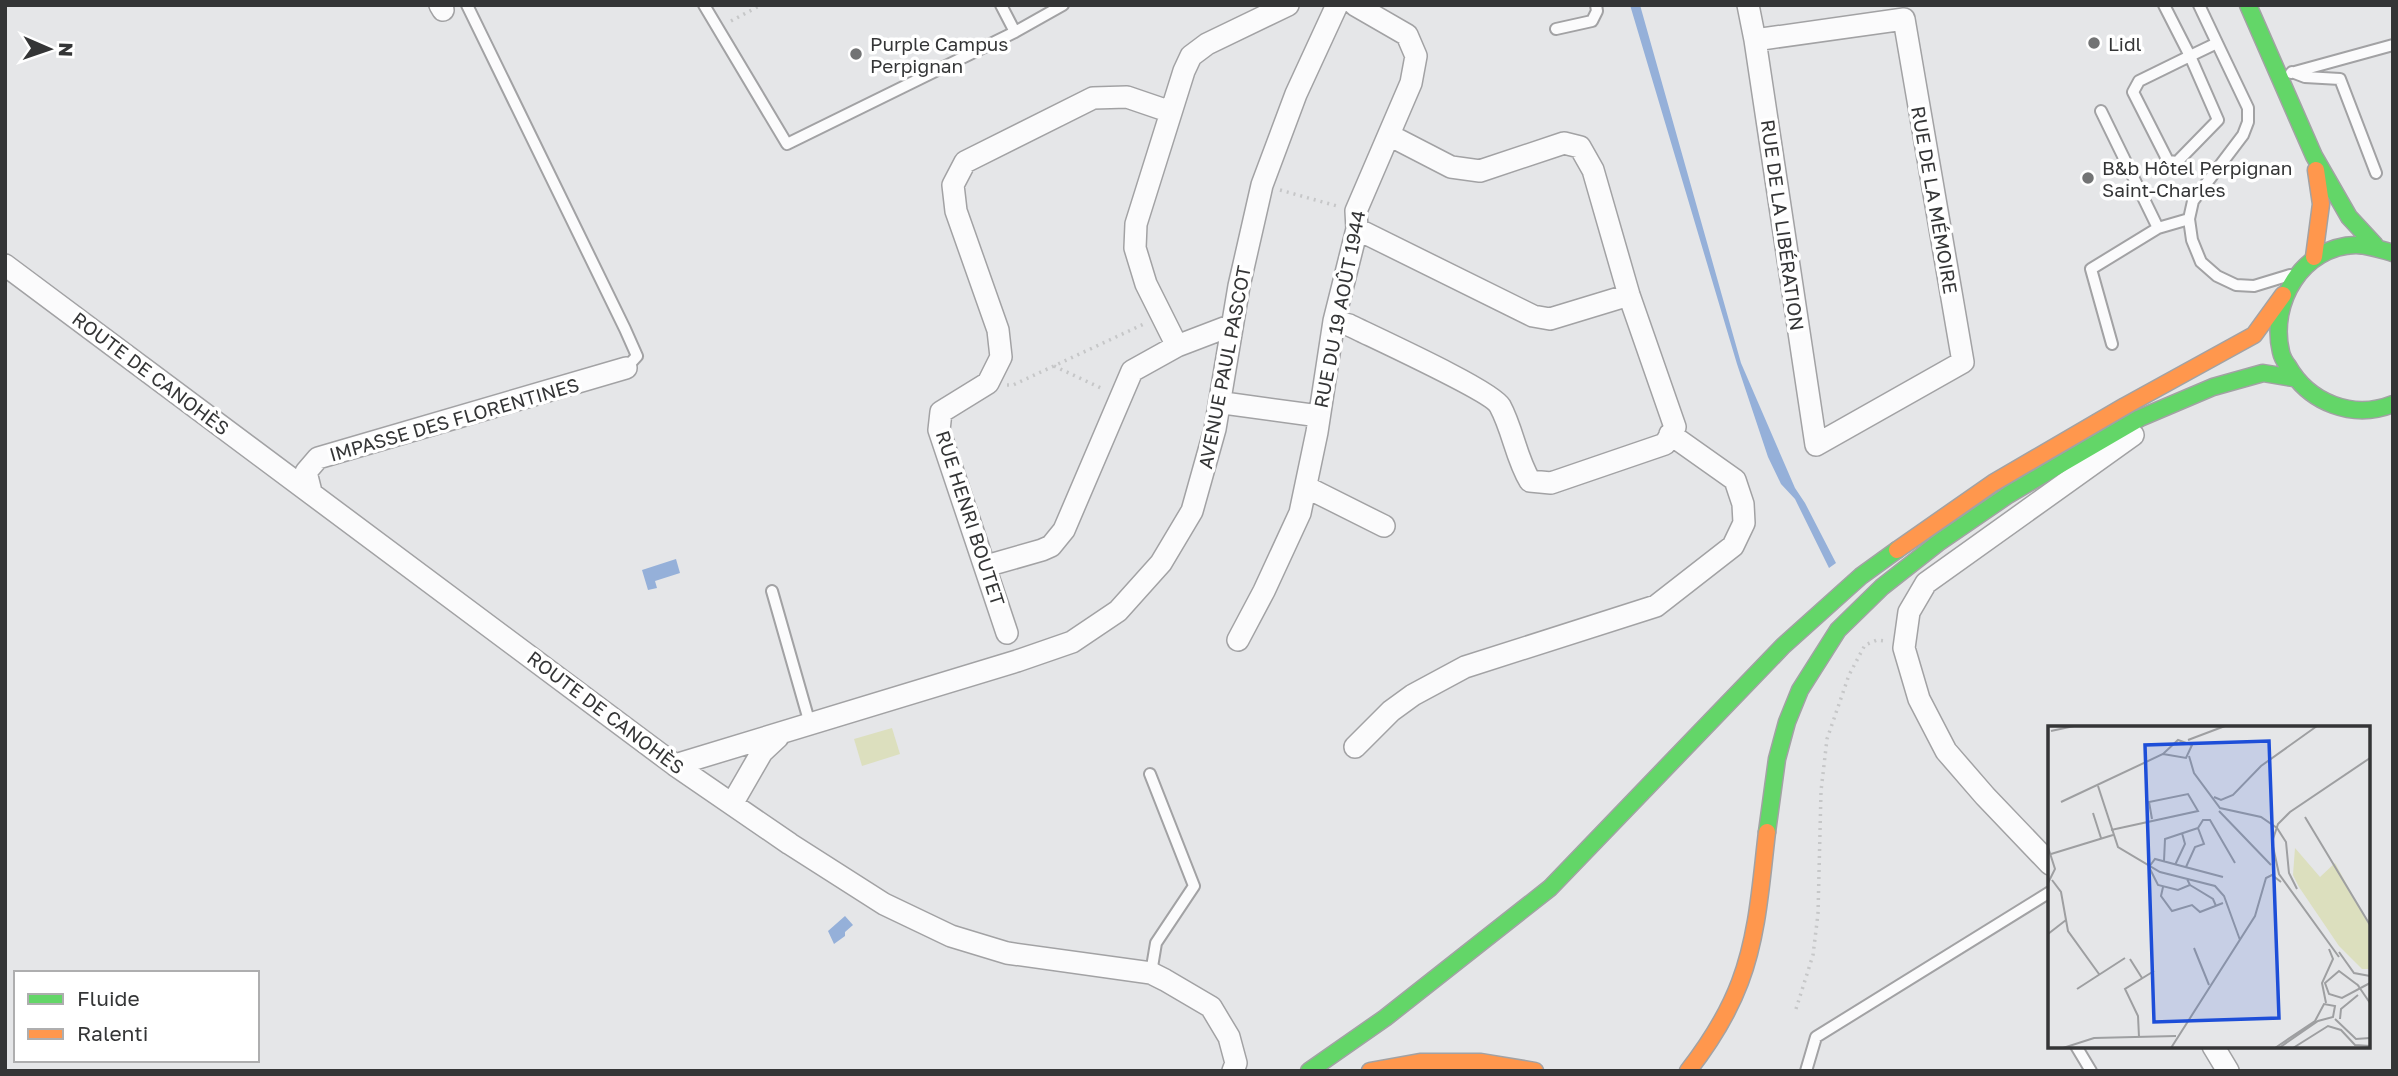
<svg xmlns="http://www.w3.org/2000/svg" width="2398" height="1076" font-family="'Golos Text',sans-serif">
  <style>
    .green { fill: #dcdfbe }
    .water { fill: #95b0d9 }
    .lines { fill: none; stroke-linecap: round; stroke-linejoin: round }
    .lane-casing { stroke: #a2a2a4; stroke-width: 14 }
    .street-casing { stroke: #a2a2a4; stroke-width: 24 }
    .fast-casing { stroke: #a2a2a4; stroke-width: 19 }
    .slow-casing { stroke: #a2a2a4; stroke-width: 19 }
    .path { stroke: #c6c7c8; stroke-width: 3.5; stroke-dasharray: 2 5; stroke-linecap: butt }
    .lane { stroke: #fbfbfc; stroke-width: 10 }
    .street { stroke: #fbfbfc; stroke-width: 21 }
    .fast { stroke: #63d668; stroke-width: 16 }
    .slow { stroke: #ff974d; stroke-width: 16 }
    .poi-dot { fill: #727374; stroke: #fff; stroke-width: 2.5 }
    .labels { text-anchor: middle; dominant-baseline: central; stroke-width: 7; stroke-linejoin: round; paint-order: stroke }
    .poi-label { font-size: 19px; fill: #343536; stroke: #fff; text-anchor: start }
    .street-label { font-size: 19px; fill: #343536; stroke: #fff }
    .inset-road { fill: none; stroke: #9e9fa1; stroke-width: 2 }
    .view { fill: #1d4ed8; fill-opacity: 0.15; stroke: #1d4ed8; stroke-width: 3.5 }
    .inset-edge { fill: none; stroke: #343536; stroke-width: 3.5 }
  </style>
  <rect width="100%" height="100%" fill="#e5e6e8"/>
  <path class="green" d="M892 728 900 754 862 766 854 739Z"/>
  <path class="water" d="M1630 5H1640L1741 363 1795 488 1805 503 1836 563 1829 568 1795 499 1781 484 1768 457 1737 364Z
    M676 559 680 573 655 581 657 588 648 590 642 570Z
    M845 916 853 925 845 932V936L834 944 828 931Z"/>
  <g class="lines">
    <g class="lane-casing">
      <path id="lane" d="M467 5 625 329 637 356 626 368
        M704 5 787 144 1015 32 1063 5
        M1001 5 1015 32
        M2164 5 2190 56 2139 81 2133 92 2168 161 2177 162 2218 120 2190 56 2217 43 2248 108V122L2243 135 2193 201 2189 219 2192 240 2201 262 2217 276 2236 285 2254 286 2290 275
        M2199 5 2217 43
        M1556 29 1592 21 1597 11 1596 5
        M2292 72 2305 77 2340 79 2376 173
        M2291 73 2393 45
        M2101 111 2158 228
        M2112 344 2091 269 2158 228 2189 219
        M772 591 810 724
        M1150 774 1194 886 1156 943 1151 973
        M2076 1046 2091 1071
        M1806 1071 1816 1037 2050 892"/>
    </g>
    <g class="street-casing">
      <path id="street" d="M440 5 443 10
        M1748 5 1755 40 1816 445 1963 362 1904 19 1755 40
        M1357 229 1533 316 1550 319 1629 295
        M5 265 675 765 790 844 884 904 951 936 1007 953 1151 973 1165 980 1211 1007 1229 1037 1236 1063 1233 1071
        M1334 321 1349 325C1373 337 1492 391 1500 406 1513 430 1516 458 1530 481L1551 483 1665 444 1675 427 1629 295 1593 170 1580 147 1564 143 1480 171 1451 167 1389 135
        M1232 325 1177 346 1146 284 1135 248 1136 224 1184 71 1191 56 1207 44 1288 5
        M1219 404H1231L1319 416
        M1306 487 1384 526
        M311 492 306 472 318 458 626 368
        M986 566 1042 550 1051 546 1064 530 1132 371 1177 346
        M1007 633 939 430 941 412 988 383 1001 357 998 330 956 211 953 185 965 162 1093 98 1127 97 1171 112
        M1238 640 1264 591 1300 513 1317 432 1334 321 1357 229 1356 211 1411 83 1416 56 1407 35 1355 5
        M1355 747 1391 711 1413 695 1465 667 1656 606 1733 546 1744 523 1743 504 1735 480 1670 434
        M675 765 1017 661 1072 642 1118 611 1161 563 1192 511 1215 429 1239 286 1262 185 1296 94 1337 5
        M732 804 762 752 778 737
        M2050 864 1985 796 1946 751 1919 699 1904 648 1909 612 1926 583 2133 435
        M2213 1046 2228 1071"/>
    </g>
    <g class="fast-casing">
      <path id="fast" d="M2248 5 2314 156 2349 217 2375 245
        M2393 253C2382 250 2368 245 2356 245 2303 246 2269 302 2281 352 2282 357 2285 362 2288 366 2309 403 2353 420 2393 404
        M1767 832 1777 759 1787 722 1800 690 1838 630 1882 587 1938 543 2008 495 2140 418 2213 387 2263 373 2293 378
        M1309 1071 1385 1018 1550 888 1783 646 1861 576 1897 550"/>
    </g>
    <g class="slow-casing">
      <path id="slow" d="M2314 257 2321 204 2316 170
        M1897 550 1993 483 2125 406 2254 335 2283 295
        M1370 1071 1420 1062H1481L1535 1071
        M1688 1071C1709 1044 1728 1014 1740 982 1758 935 1761 882 1767 832"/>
    </g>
    <path class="path" d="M731 21 761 5
      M1280 190 1337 206
      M1054 366 1103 389
      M1007 385H1013L1146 323
      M1796 1009 1813 955 1818 914 1821 791 1827 739 1849 675 1865 645 1877 640 1885 641"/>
    <use href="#lane" class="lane"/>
    <use href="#street" class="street"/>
    <use href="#fast" class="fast"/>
    <use href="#slow" class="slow"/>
  </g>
  <g class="poi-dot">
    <circle cx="2094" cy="43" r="7"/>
    <circle cx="856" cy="54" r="7"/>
    <circle cx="2088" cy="178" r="7"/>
  </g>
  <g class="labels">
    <g class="poi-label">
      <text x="870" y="43">Purple Campus<tspan x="870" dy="22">Perpignan</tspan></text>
      <text x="2108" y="43">Lidl</text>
      <text x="2102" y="167">B&amp;b Hôtel Perpignan<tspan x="2102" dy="22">Saint-Charles</tspan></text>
    </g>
    <g class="street-label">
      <text transform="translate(1935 200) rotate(80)">RUE DE LA MÉMOIRE</text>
      <text transform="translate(1783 225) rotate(82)">RUE DE LA LIBÉRATION</text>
      <text transform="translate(1339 309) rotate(-79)">RUE DU 19 AOÛT 1944</text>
      <text transform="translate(1224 367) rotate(-79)">AVENUE PAUL PASCOT</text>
      <text transform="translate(151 373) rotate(37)">ROUTE DE CANOHÈS</text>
      <text transform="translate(454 419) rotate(-16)">IMPASSE DES FLORENTINES</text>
      <text transform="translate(971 518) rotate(72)">RUE HENRI BOUTET</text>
      <text transform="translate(606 712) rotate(37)">ROUTE DE CANOHÈS</text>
    </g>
  </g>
  <g transform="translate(2048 726)">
    <rect width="322" height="322" fill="#e5e6e8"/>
    <path d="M247 122 272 151 287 137 322 201V243H314L291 220 251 161 245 149Z" fill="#dcdfbe"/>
    <path class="inset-road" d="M3 5 26 0M140 14 177 0M141 30 146 47 172 82 213 91 229 102 238 116 241 147 249 163M50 60 70 121 112 146 167 160 176 170 192 214M166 71 173 74 185 69 213 40 269 0M13 76 115 28 130 14 144 19 138 32 115 28M171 85 223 139M45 87 53 112M257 91 322 199M150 102 155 94H162L187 137M63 104 150 85 140 68 101 76 104 93M0 121 7 143 0 157M3 128 65 109M116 135 117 113 150 102M127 139 137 118 134 107M138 141 147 121 156 118 150 102M139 153 142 159 130 164 110 159 101 141 107 133 175 151M4 154 13 166 20 205 51 248M142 159 165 173 168 180M115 161 113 170 124 185 144 179 152 186 175 177M0 208 18 194M146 222 161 259M291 226 306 247 322 250M291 231 231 148 224 116 230 98 242 86 322 32M82 233 94 252M309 258 322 277M311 260 291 245 277 257 281 268 294 272 322 257M29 263 77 232M278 277 274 257 285 233 281 223M287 293 308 313 322 312M292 293 293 283 310 269M91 311 90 290 77 263 106 245M15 322 46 312 128 310M123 322 207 190 218 152 224 149 233 156M227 322 267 295 276 278 287 280 285 291 270 295 231 322M245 322 280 300 293 304 307 319 322 320"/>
    <path class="view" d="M221 15 231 292 106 296 97 19Z"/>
    <rect width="322" height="322" class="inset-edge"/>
  </g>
  <rect width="2398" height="1076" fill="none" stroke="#343536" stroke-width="14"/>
  <rect x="14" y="971" width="245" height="91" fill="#ffffff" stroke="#aeaeaf" stroke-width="2"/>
  <rect x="28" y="994" width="35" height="10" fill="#63d668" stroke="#aeaeaf" stroke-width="2"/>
  <text x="77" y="1006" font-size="21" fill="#343536">Fluide</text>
  <rect x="28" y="1029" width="35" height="10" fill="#ff974d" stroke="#aeaeaf" stroke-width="2"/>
  <text x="77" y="1041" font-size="21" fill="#343536">Ralenti</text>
  <g transform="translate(49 49) rotate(92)" stroke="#ffffff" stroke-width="5" paint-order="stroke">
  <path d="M0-5L12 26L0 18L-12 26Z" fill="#343536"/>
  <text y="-10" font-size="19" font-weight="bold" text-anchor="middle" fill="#343536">N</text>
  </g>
</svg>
